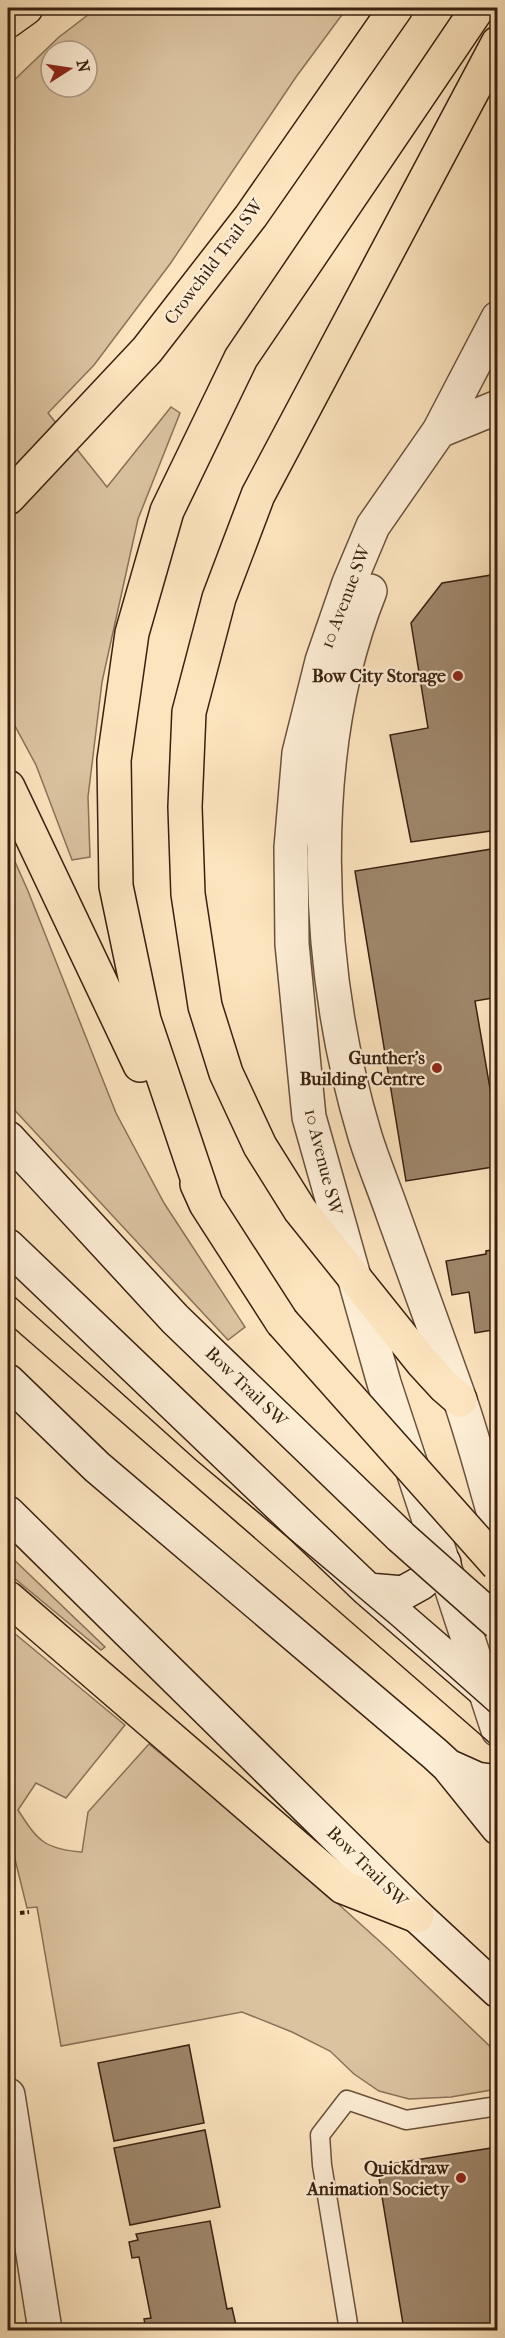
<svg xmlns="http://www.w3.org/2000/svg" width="505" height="2338" font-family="'IM FELL French Canon',serif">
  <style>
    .green { fill: #dbc3a0; stroke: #8a7258; stroke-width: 1.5; fill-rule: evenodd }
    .building { fill: #9e866a; stroke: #38210f; stroke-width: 1.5 }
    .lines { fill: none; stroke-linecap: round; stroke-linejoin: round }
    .lane-casing { stroke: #69523b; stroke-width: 21 }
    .street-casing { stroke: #69523b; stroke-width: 36 }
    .secondary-casing { stroke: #38210f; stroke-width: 36 }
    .highway-casing { stroke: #38210f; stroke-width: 36 }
    .path { stroke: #38210f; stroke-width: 4; stroke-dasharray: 4.5 3; stroke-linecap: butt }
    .lane { stroke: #fdedd5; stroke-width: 18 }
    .street { stroke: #fdedd5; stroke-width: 33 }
    .secondary { stroke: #fdedd5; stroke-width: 33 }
    .highway { stroke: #fce4be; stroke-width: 33 }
    .tram { stroke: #38210f; stroke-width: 1.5 }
    .secondary-bridge-casing { stroke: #38210f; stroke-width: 36; stroke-linecap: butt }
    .highway-bridge-casing { stroke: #38210f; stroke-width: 36; stroke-linecap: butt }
    .secondary-bridge { stroke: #fdedd5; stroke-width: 33 }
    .highway-bridge { stroke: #fce4be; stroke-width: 33 }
    .poi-dot { fill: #8f2418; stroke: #fdedd5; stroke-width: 2 }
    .labels { text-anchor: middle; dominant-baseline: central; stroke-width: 4.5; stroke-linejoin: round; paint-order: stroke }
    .street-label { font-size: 18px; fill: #38210f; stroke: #fdedd5 }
    .poi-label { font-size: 18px; font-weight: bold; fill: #38210f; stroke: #fdedd5; text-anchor: end }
  </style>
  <rect width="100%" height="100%" fill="#fce4be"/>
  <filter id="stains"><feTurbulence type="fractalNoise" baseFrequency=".00333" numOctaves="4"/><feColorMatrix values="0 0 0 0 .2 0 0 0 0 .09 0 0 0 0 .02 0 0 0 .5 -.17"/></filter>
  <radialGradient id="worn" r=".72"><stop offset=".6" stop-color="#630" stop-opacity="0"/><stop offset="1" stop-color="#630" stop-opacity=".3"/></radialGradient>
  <path class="green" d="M97 8H347L296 77 170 264 94 365 48 413 107 487 171 407 180 413 138 519 102 682 88 797 90 857 72 860 36 765 8 713V86L59 37ZM51 51H87V87H51Z
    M8 846 28 891 116 1113 164 1203 245 1327 228 1340 8 1103Z
    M8 1554 105 1647 101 1650 8 1573Z
    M8 1628 125 1725 66 1798 36 1783 18 1810C38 1841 44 1849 82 1852L88 1812 149 1744 275 1847 386 1947 497 2053V2089L451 2097 409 2099 379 2091 354 2074 330 2051 292 2032 242 2012 61 2046 37 1907 27 1908 12 1847 8 1841Z"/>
  <path class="building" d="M498 574V830L411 842 390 735 428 728 411 623 442 583Z
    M498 848V997L475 1001 498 1135V1161L493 1167 406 1181 355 871Z
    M498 1249V1329L475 1333 469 1292 452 1295 446 1261 486 1254V1251Z
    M189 2045 204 2123 114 2141 98 2063Z
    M205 2130 220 2207 130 2225 114 2148Z
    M498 2147V2330H404L377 2166Z
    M210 2221 227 2309 232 2308 236 2325 229 2326 230 2330H146L144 2319 151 2318 139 2257 132 2258 129 2242 138 2240 136 2234Z"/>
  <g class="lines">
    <g class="lane-casing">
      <path id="lane" d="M349 2330 322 2165 320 2135 347 2100 406 2120 498 2106"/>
    </g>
    <g class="street-casing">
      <path id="street" d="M498 318 439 431 373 526 349 583 322 661 299 753 291 848 292 944 309 1117 384 1383 498 1730
        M439 431 498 407
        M370 591C305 754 315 970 365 1136 373 1162 384 1188 393 1214 415 1275 437 1336 459 1397 474 1440 485 1484 498 1528
        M8 2095 45 2330"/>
    </g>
    <g class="secondary-casing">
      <path id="secondary" d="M8 1138 175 1319 401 1537
        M8 1246 368 1590 486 1692 498 1705
        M8 1381 97 1467 435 1754 448 1766 498 1828
        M8 1513 417 1916 498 1991
        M368 1590 403 1593 421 1583 444 1563
        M448 1766 477 1779 498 1782"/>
    </g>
    <g class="highway-casing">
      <path id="highway" d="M8 21 26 8
        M8 498 147 350 251 216 396 8
        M8 787 140 1065
        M197 1184 206 1204 282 1322
        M206 1204 144 1020 116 886 114 760 132 633 167 511 241 358 478 8
        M460 1400 445 1387 422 1362 300 1210 260 1146 226 1073 205 1006 188 894 185 807 189 712 219 598 258 495 498 43
        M8 1598 343 1887 417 1916"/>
    </g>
    <path class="path" d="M20 1913 29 1912"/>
    <use href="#lane" class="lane"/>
    <use href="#street" class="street"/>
    <use href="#secondary" class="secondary"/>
    <use href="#highway" class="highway"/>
    <path class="tram" d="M8 1291 196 1460 392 1625 498 1719
      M8 1323 498 1750"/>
    <g class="secondary-bridge-casing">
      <path id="secondary-bridge" d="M401 1537 498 1623"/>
    </g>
    <g class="highway-bridge-casing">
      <path id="highway-bridge" d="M282 1322 498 1565"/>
    </g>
    <use href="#secondary-bridge" class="secondary-bridge"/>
    <use href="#highway-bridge" class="highway-bridge"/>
  </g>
  <g class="poi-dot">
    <circle cx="458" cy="676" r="6"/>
    <circle cx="437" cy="1068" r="6"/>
    <circle cx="461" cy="2178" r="6"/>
  </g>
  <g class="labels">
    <g class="street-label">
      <text transform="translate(214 262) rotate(-53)">Crowchild Trail SW</text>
      <text transform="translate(346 597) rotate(-69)">10 Avenue SW</text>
      <text transform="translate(323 1162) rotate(76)">10 Avenue SW</text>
      <text transform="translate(246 1387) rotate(44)">Bow Trail SW</text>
      <text transform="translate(367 1867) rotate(45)">Bow Trail SW</text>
    </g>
    <g class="poi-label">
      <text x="446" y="676">Bow City Storage</text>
      <text x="425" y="1058">Gunther's<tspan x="425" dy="21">Building Centre</tspan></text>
      <text x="449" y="2168">Quickdraw<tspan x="449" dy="21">Animation Society</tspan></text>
    </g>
  </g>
  <rect width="505" height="2338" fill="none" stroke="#fce4be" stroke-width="30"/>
  <rect x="9" y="9" width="487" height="2320" fill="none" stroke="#38210f" stroke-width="3"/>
  <rect x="15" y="15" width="475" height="2308" fill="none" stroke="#38210f" stroke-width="1.5"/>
  <g transform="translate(69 69) rotate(78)"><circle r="28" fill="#fdedd5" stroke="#ae9b86" stroke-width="1.5"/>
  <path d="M0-4.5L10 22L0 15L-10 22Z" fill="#8f2418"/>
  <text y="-9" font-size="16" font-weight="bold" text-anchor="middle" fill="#38210f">N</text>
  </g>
  <rect width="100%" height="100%" filter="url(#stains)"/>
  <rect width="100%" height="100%" fill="url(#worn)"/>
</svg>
